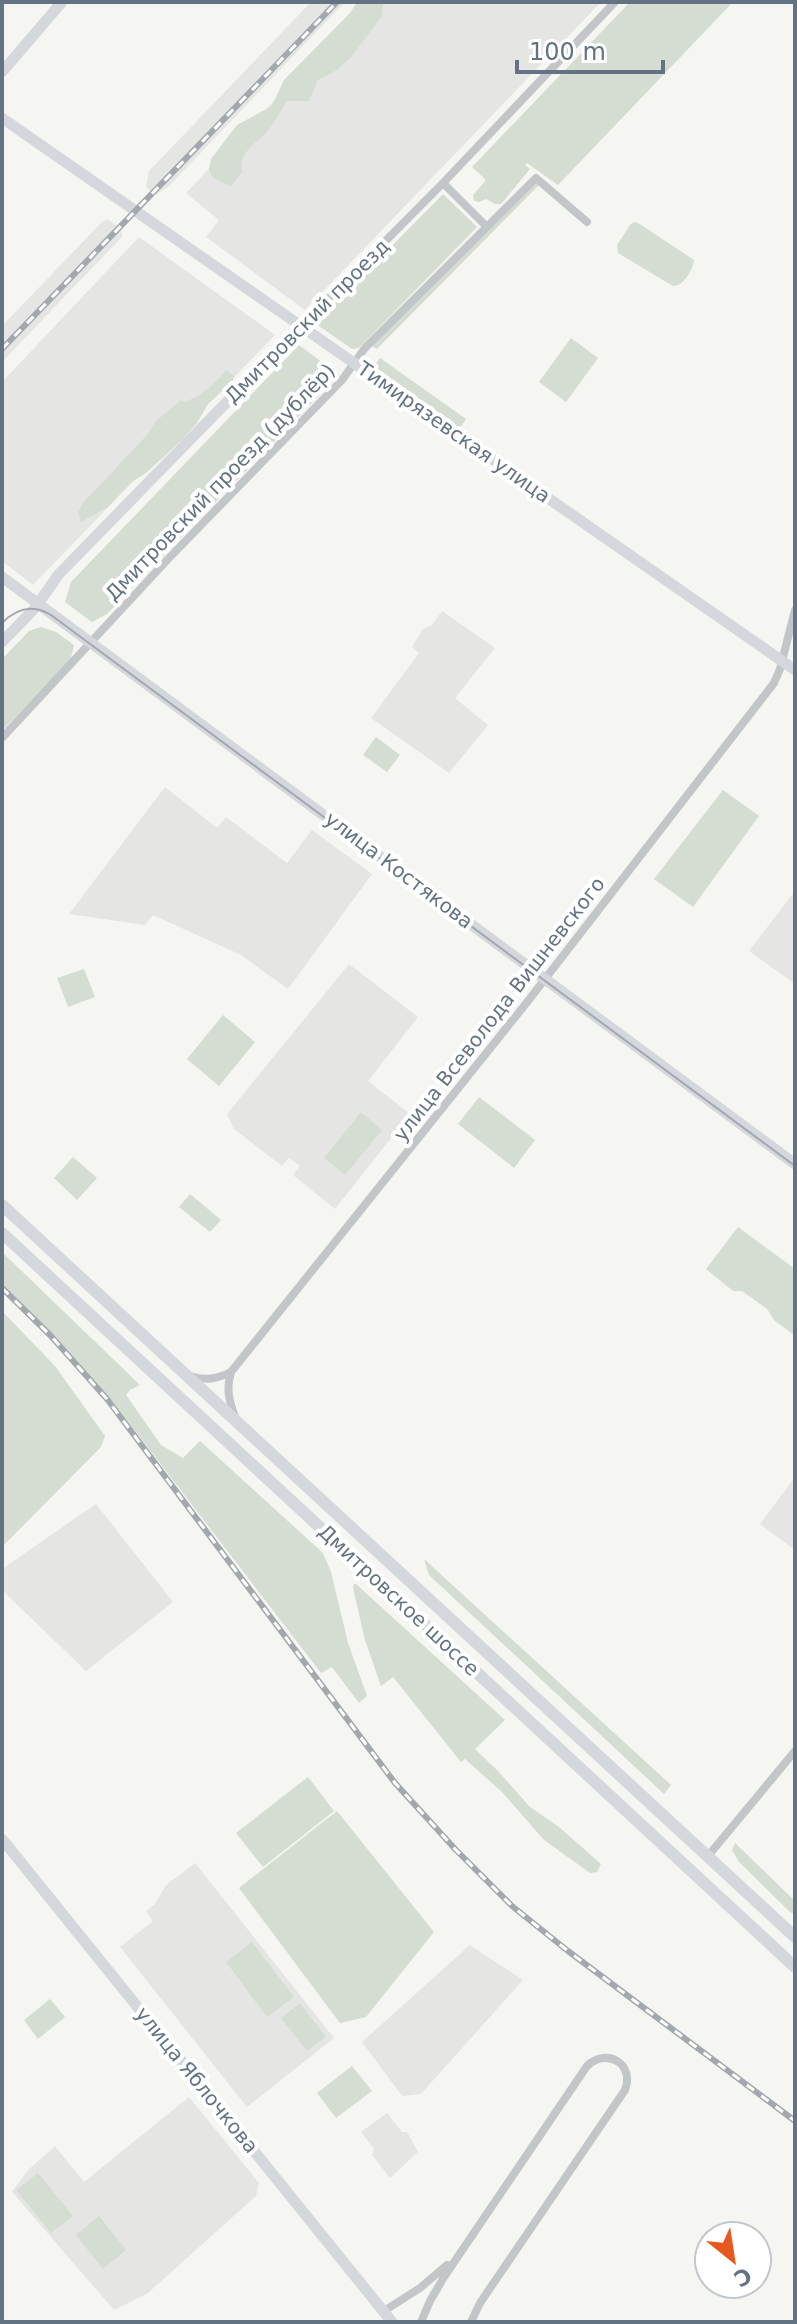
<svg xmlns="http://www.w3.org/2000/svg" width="797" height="2324" font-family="'DejaVu Sans',sans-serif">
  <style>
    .built { fill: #e5e6e4 }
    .green { fill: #d5dcd2 }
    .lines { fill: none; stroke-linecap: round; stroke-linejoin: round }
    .street { stroke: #c2c6c9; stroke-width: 8 }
    .secondary { stroke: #d4d8dc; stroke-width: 11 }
    .primary { stroke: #d4d8dc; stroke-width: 12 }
    .tram { stroke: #a2a8ae; stroke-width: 2 }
    .rail-casing { stroke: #a2a8ae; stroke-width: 6 }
    .rail { stroke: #fff; stroke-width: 3; stroke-dasharray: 9; stroke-linecap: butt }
    .labels { text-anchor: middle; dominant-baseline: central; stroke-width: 8; stroke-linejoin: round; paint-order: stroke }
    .street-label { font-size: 20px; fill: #637383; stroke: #fff }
  </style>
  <rect width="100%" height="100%" fill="#f5f5f1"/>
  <path class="built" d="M311 2H345L167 188 154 195 146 187 149 171Z
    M368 2H601L305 310 206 237 219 220 186 193Z
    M108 219 121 229 122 237 2 362V326L102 222Z
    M139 237 275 335 33 585 2 561V382Z
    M442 611 495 648 455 698 488 725 449 773 371 718 419 653 412 647 423 629 432 625Z
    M165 787 217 828 226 817 287 863 312 830 372 874 288 989 241 955 153 915 145 925 69 914Z
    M795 891V984L749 951Z
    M349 964 418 1017 368 1081 410 1114 335 1209 293 1175 300 1166 289 1158 282 1166 234 1129 227 1114Z
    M795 1477V1550L760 1524Z
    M96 1504 173 1602 86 1671 2 1590V1569Z
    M195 1863 334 2038 247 2107 120 1947 153 1921 146 1911 155 1904 166 1885Z
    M470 1945 523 1980 421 2094 402 2096 362 2042Z
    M189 2097 259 2183 256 2196 148 2293 114 2310 12 2192 28 2170 55 2146 84 2182Z
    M387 2113 402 2132H407L418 2152 390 2178 372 2155 374 2149 361 2132Z"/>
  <path class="green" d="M357 2H381L383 5 382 16 352 56 337 70 318 80 309 101H287C281 110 276 121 269 129 257 144 238 151 242 172L231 186 213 178 209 169 211 159 237 125 272 106 284 80 350 13Z
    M630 2H733L558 185 527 163 525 165 530 169 501 204H495L486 199 479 202 474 201 473 195 486 180 472 167Z
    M536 181 540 184 377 349 372 346Z
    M443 194 477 227 359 348 352 349 319 326 317 322Z
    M634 222 638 223 694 260C693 270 683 287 673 286L618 253 617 245 630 225Z
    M571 338 598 358 566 402 539 382Z
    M299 345 339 375 107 614 92 622 65 602 71 582Z
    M380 358 466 419 460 428 374 366Z
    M226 370 234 376 233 381 208 404 197 423 182 440 146 473 130 483 108 507 81 522 78 512 83 503 147 435 156 421 181 400 185 402C200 396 216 384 226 370Z
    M41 627 56 632 74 645 70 661 2 731V659L29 631Z
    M376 737 400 755 387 772 363 755Z
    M723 790 759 816 693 907 654 879Z
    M84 969 95 997 68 1007 57 978Z
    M223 1015 255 1042 219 1086 187 1059Z
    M479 1097 535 1140 514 1168 458 1124Z
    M361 1112 382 1130 345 1175 324 1158Z
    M73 1157 97 1178 77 1200 54 1178Z
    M190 1194 221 1220 210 1232 179 1207Z
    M738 1227 795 1269V1332L793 1334 775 1321 767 1309 742 1291H733L706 1269Z
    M2 1252 140 1385 130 1390 126 1395 161 1445 183 1458 200 1441 323 1553 331 1572 348 1643 367 1696 359 1703 332 1667 321 1673 113 1402 53 1334 2 1286Z
    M2 1311 55 1366 105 1436 101 1447 2 1547Z
    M424 1559 671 1785 664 1794 429 1575Z
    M354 1584H356L505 1720 475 1749 498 1771 530 1807 559 1827 601 1864 597 1872 590 1873 544 1840 502 1792 465 1759 461 1762 393 1677 381 1686 365 1640 353 1588Z
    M308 1777 334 1811 263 1867 236 1833Z
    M337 1811 434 1932 366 2017 340 2023 239 1888Z
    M735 1843 795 1901V1913H791L739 1862 732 1850Z
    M252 1942 294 1997 267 2017 226 1962Z
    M50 1999 65 2017 38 2039 24 2020Z
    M300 2003 326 2037 307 2051 281 2018Z
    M352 2066 372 2091 336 2118 317 2093Z
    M38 2173 73 2216 51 2233 16 2190Z
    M99 2216 126 2250 103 2269 76 2235Z"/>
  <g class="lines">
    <path class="street" d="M443 183 487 227
      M302 325 443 183 615 2
      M2 738 169 558 342 380 365 348 536 178 587 222
      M190 1376C205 1381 217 1379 231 1372
      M235 1417C229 1401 226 1388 231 1372L528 1001 774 683 780 669 795 610
      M708 1856 795 1751
      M384 2311 420 2288 447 2265
      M421 2322 430 2301 444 2277 587 2066C607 2047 635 2064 625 2090L480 2303 471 2322"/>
    <path class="secondary" d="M2 72 62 2
      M2 118 795 670
      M2 577 795 1164
      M2 642 35 608 59 574 302 325
      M2 1839 392 2322"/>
    <path class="primary" d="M2 1205 795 1937
      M2 1233 795 1967"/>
    <path class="tram" d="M2 623C17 608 33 604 51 615L795 1166"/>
    <g class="rail-casing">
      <path id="rail" d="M2 349 337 2
        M2 1288 50 1335 107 1399 395 1783 456 1850 512 1906 568 1951 795 2121"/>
    </g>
    <use href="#rail" class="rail"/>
  </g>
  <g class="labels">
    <g class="street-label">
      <text transform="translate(307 321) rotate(-45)">Дмитровский проезд</text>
      <text transform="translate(454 432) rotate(35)">Тимирязевская улица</text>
      <text transform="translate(220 482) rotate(-46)">Дмитровский проезд (дублёр)</text>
      <text transform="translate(399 870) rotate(37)">улица Костякова</text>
      <text transform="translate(499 1009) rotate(-52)">улица Всеволода Вишневского</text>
      <text transform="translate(399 1600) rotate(43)">Дмитровское шоссе</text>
      <text transform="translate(197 2080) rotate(51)">улица Яблочкова</text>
    </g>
  </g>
  <rect width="797" height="2324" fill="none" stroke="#637383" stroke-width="8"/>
  <g transform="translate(733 2260) rotate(150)"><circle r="38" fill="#ffffff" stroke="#c1c7cd" stroke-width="2"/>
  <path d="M0-6L14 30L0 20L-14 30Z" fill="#e7581f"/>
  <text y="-12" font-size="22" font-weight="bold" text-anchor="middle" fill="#637383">С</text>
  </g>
  <path d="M517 60v12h146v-12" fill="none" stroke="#637383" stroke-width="4"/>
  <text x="529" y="60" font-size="24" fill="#637383" stroke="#ffffff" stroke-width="6" paint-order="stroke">100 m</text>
</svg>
